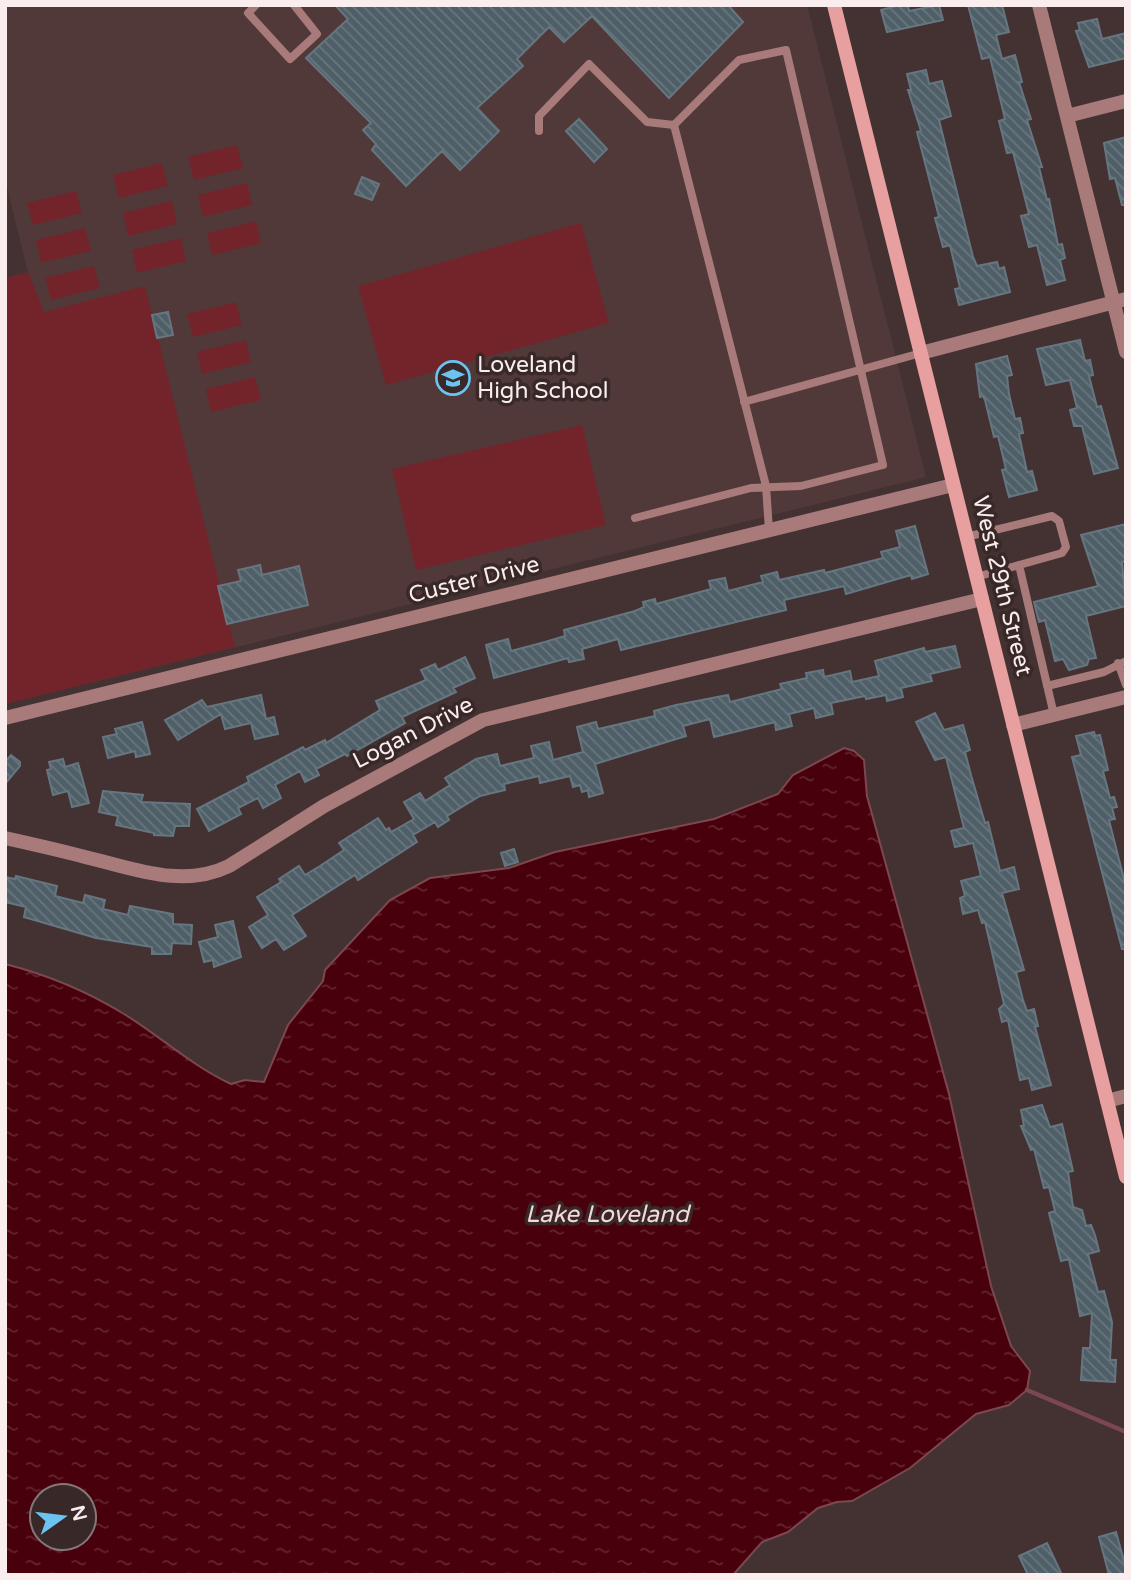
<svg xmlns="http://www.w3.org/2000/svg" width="1131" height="1580" font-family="'Varela Round',sans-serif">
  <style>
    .built { fill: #513939 }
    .pitch { fill: #73242b }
    .water { fill: url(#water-ripples); stroke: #7d4750; stroke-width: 2; fill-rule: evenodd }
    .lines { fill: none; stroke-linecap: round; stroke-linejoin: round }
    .stream { stroke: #7d4750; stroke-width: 4.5 }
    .building { fill: url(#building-back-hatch); stroke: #667680; stroke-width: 2 }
    .lane { stroke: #a87a7a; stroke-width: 8 }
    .street { stroke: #a87a7a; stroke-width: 14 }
    .secondary { stroke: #e89f9f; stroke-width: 14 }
    .labels { text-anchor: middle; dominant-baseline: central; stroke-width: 7; stroke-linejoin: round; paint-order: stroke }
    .poi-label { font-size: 23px; fill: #f9eeed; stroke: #382828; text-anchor: start }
    .street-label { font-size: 23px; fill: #f9eeed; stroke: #382828 }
    .water-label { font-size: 24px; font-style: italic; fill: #f4d8d7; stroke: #382828 }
  </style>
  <defs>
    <pattern id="water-ripples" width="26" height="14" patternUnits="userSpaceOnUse" patternTransform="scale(1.75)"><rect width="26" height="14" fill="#48000c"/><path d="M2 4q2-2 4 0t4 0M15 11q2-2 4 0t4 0" fill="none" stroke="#632630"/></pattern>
    <pattern id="building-back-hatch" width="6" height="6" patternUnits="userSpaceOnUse" patternTransform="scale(1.75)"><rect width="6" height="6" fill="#4f5f68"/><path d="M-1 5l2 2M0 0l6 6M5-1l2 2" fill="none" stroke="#69767e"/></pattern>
  </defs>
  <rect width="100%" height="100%" fill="#433231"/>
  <path class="built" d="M5 5H807L926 477 5 704 28 272 5 179Z"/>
  <path class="pitch" d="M237 145 243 168 194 180 188 157Z
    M162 163 168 186 119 198 113 175Z
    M247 183 252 205 203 217 198 195Z
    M76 191 82 213 33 225 27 203Z
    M172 201 177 224 128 236 123 213Z
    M256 221 261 243 212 255 207 233Z
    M581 223 609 323 386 385 358 286Z
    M85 228 91 251 41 263 36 240Z
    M181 238 186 261 137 273 132 250Z
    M94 266 100 288 51 300 45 278Z
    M28 272 44 312 145 286 235 647 5 704V278Z
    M236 302 242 325 193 337 187 314Z
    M246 340 251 362 202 374 197 352Z
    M255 377 261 400 211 412 206 389Z
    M582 425 606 525 416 570 392 469Z"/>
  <path class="water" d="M844 748 854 751 864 760 867 796 949 1094 991 1286 1011 1346 1030 1371 1027 1390 1009 1405 976 1414 910 1468 852 1501 837 1502 818 1508 788 1532 762 1542 733 1575H5V964C45 974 88 992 124 1014 160 1036 192 1066 231 1084L245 1080 264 1082 288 1025 323 981 325 970 390 900 430 878 509 868 555 852 714 819 778 794 793 775ZM42 1496H84V1538H42Z"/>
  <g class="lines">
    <path class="stream" d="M1027 1390 1126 1432"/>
  </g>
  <path class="building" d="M335 5H728L743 22 669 98 592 16 564 42 549 27 517 59 523 66 477 108 499 131 460 170 442 151 406 186 372 150 376 144 363 130 371 123 306 58 348 19Z
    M900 5H908L909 11 939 5 943 20 887 32 881 10Z
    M968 5H1002L1009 32 996 35 1002 59 1015 55 1022 82H1019L1031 119 1027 120 1042 167H1039L1047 200 1049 199 1058 245 1062 244 1065 258 1060 260 1065 280 1047 285 1037 245 1029 247 1021 216 1029 214 1013 152 1007 153 999 121 1005 119 990 57 982 59Z
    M1097 19 1102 39 1126 33V58L1089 67 1076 31 1080 30 1078 23Z
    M926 70 929 84 942 81 951 116 939 120 973 257 977 266 997 262 999 269 1004 267 1010 292 959 305 955 289 960 288 950 245 943 247 935 218 939 217 917 132 921 131 908 90H911L907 74Z
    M579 119 607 149 594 162 566 131Z
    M1126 137V205H1122L1115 178 1110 179 1104 143Z
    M362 177 379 184 372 200 355 194Z
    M168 312 173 335 157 338 152 315Z
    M1080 340 1085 361 1090 360 1093 375 1089 376 1097 407 1101 406 1118 468 1094 474 1082 426H1074L1070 410 1077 408 1070 380 1046 385 1037 349Z
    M1007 356 1012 375 1007 376 1009 394 1015 419 1020 418 1023 433 1019 434 1027 472 1032 471 1037 490 1009 497 1002 470 1006 469 998 436 994 437 985 400 983 396 980 397 976 364Z
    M1126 524V561L1122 562 1126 606 1086 616 1096 658 1089 659 1087 665 1069 670 1063 659 1055 661 1045 620 1039 622 1034 602 1098 586 1081 535Z
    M915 526 928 574 912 579 911 575 846 594 844 586 784 600 786 610 621 650 618 639 582 649 584 659 569 662 568 658 494 678 486 645 508 639 511 651 545 642 565 636 564 630 635 611 644 607 643 602 655 599 656 604 711 589 709 581 725 578 728 591 763 582 761 576 777 572 779 580 824 570 825 573 883 558 881 552 900 547 896 531Z
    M260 565 262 575 299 566 308 605 227 624 218 586 241 581 238 570Z
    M955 646 960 667 930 674 932 681 901 688 903 697 887 701 886 695 866 699 865 696 831 703 833 714 816 718 814 708 789 714 792 726 776 730 775 722 714 737 710 719 683 726 686 736 595 764 603 793 589 797 588 790 582 792 580 785 573 787 570 776 540 783 539 776 504 784 505 790 480 796 447 816 449 820 438 827 435 822 413 835 417 842 358 880 355 875 292 915 306 936 284 950 276 939 262 948 249 927 268 915 257 897 281 882 279 879 299 866 305 875 320 866 344 850 339 843 378 818 386 830 389 828 391 832 414 819 404 802 420 793 425 801 450 785 445 778 476 759 497 754 500 766 534 758 531 746 549 742 553 760 583 752 577 727 596 722 598 729 655 716 654 711 676 705 728 695 730 702 782 689 780 684 807 678 806 673 823 670 824 677 850 671 852 682 879 676 875 661 924 648 925 652Z
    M465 657 475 678 453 688 456 692 402 717 405 723 347 756 345 754 316 769 319 775 305 782 300 771 275 785 281 798 263 808 258 798 238 808 241 814 209 831 197 809 249 782 247 777 303 747 305 750 325 740 326 743 380 710 376 701 426 680 421 670 435 664 438 670Z
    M261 695 266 719 274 717 278 734 255 739 251 723 225 729 221 714 178 740 165 720 202 700 207 707Z
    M935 713 944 730 963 725 970 750 965 752 971 775 985 823 988 822 1000 871 1014 867 1019 889 1002 893 1024 970 1016 972 1023 1000 1027 1011 1034 1009 1038 1026 1035 1027 1051 1085 1032 1090 1029 1078 1020 1080 1008 1020 1002 1022 999 1009 1004 1004 985 922 982 923 978 910 963 914 960 898 965 896 961 881 981 876 973 843 955 847 951 831 964 828 946 757 935 760 916 722Z
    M142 722 150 754 136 757 135 751 108 758 103 737 117 734 115 729Z
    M1094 732 1095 736 1100 735 1108 770 1103 771 1110 798 1114 797 1117 807 1112 808 1115 819 1109 820 1126 887V949H1122L1072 757 1081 755 1076 736Z
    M11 755 20 762V766L5 784V762Z
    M63 759 65 767 78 763 89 803 72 807 68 791 53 795 47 770 51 769 49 762Z
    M103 791 143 795 141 802 190 804 189 826H175L173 836 154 835V833L116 825 118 816 99 812Z
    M514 849 518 862 505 866 501 853Z
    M16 876 57 886 55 896 83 903 85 895 105 900 103 909 128 915 130 906 173 914V924L192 925 191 944 172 943 171 954H152V947L96 938 24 917 26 907 5 902V877L15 879Z
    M233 921 241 957 214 967 213 960 204 962 199 942 218 937 215 925Z
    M1042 1105 1050 1127 1062 1124 1073 1171 1068 1172 1073 1207 1082 1210 1086 1226 1091 1225 1095 1235 1099 1251 1088 1254 1098 1292 1104 1291 1112 1322 1110 1360H1116L1115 1382 1081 1380 1083 1348H1090L1092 1313 1080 1316 1069 1259 1061 1261 1049 1213 1055 1211 1049 1187 1044 1188 1034 1149 1031 1150 1021 1126H1024L1021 1110Z
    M1116 1532 1126 1568V1575H1109L1099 1537Z
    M1047 1543 1062 1575H1028L1019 1556Z"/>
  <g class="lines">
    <path class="lane" d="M256 5 248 13 290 59 317 34 294 5
      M539 131V116L589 64 647 122 674 125
      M744 402 921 353
      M635 518 751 488 801 486 883 465 786 50 739 60 674 125 766 486 769 530
      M966 537 1052 516 1059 521 1066 547 1062 553 976 577
      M1019 565 1054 715
      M1118 663 1126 685
      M1047 686 1104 672 1126 661"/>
    <path class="street" d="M1039 5 1126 352
      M1067 116 1126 101
      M921 353 1126 299
      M5 718 953 485
      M1013 725 1126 697
      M5 838C32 844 59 850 85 857 133 868 182 889 229 866L324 806 483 720 982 599
      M1107 1101 1126 1096"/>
    <path class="secondary" d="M834 5 1126 1177"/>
  </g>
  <defs>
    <g id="school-ring" transform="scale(1.75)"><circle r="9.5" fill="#382828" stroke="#6cc3f2" stroke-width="1.5"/><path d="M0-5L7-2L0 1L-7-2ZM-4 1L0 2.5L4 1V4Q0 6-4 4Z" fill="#6cc3f2"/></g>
  </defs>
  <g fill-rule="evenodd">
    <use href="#school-ring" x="453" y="378"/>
  </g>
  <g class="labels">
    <g class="poi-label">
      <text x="477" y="365">Loveland<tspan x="477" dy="26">High School</tspan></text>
    </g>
    <g class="street-label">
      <text transform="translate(474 580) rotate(-14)">Custer Drive</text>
      <text transform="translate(1002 586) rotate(76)">West 29th Street</text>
      <text transform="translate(413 733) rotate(-27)">Logan Drive</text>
    </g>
    <g class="water-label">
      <text x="607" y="1214">Lake Loveland</text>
    </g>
  </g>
  <rect width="1131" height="1580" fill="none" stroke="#f9eeed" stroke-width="14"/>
  <g transform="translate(63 1517) rotate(76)"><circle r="33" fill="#382828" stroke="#857777" stroke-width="2"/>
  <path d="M0-5L12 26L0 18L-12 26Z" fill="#6cc3f2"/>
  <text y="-10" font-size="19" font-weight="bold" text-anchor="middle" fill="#f9eeed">N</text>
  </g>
</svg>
